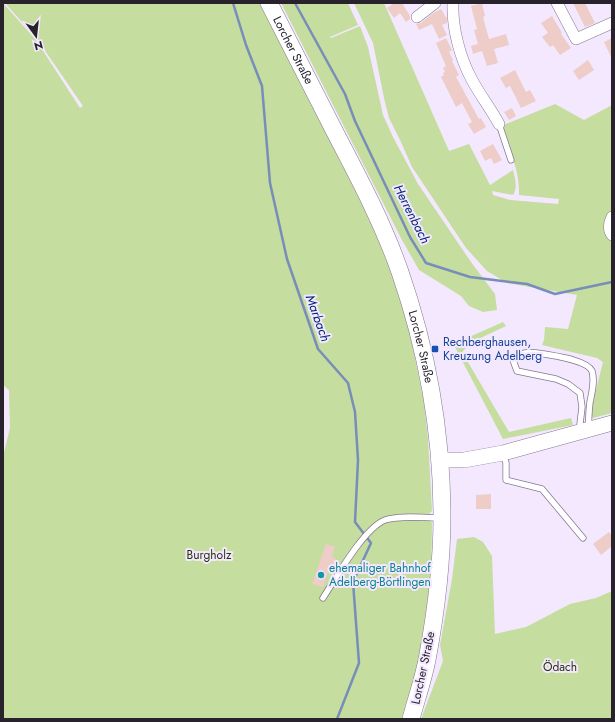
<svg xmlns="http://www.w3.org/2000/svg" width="615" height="722" font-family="Jost,sans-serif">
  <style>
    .green { fill: #c5dd9e }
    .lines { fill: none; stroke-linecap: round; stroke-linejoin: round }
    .stream { stroke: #788dba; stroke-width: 2.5 }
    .building { fill: #eeccc8 }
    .lane-casing { stroke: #847891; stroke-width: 7 }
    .street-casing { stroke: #847891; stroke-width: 12 }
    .secondary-casing { stroke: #847891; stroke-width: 16 }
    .primary-casing { stroke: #847891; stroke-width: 18 }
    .lane { stroke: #fff; stroke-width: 5.5 }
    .street { stroke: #fff; stroke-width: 11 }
    .secondary { stroke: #fff; stroke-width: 15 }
    .primary { stroke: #fff; stroke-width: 17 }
    .transit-dot { fill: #1a4fb4; stroke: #f3e8fe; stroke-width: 1.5 }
    .culture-dot { fill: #0f9aa8; stroke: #f3e8fe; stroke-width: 1.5 }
    .labels { text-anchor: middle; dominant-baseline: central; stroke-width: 4; stroke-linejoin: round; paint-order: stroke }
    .street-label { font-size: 12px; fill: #27222c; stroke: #f3e8fe }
    .transit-label { font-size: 12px; fill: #164399; stroke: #f3e8fe; text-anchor: start }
    .park-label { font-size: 12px; fill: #273310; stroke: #f3e8fe }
    .culture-label { font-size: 12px; fill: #0d838f; stroke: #f3e8fe; text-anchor: start }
    .water-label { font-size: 13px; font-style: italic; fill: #01277a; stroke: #f3e8fe }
  </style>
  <rect width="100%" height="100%" fill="#f3e8fe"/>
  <path class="green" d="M3 3 36 40 80 108 83 106 37 39 5 3H262L375 224 405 309 424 402 428 439 432 511 428 515 390 516 384 523 395 520 427 519 432 523 431 586 425 636 404 719H3V457L10 428 9 390 3 385Z
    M281 3H348L358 25 330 37 331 38 360 26 368 47 383 115 393 137 418 184 471 262 495 294 497 310 483 312 469 306 461 296 419 270 402 240Z
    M354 3H384L449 151 469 144 490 185 513 170C515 179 518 187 513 195L492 191 493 195 510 200 558 204 559 199 519 195C520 171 509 148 501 126L555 104 584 120 612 105V413L593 418 590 414 603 362 597 358 542 345 544 340 545 327 568 329 577 295 507 283 487 271 466 248 412 167 400 140 389 118 384 98 373 43Z
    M503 322 506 326 472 342 462 352 509 432 571 418 573 425 503 439 455 347 458 342Z
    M474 537 483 542 492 556 495 634 526 627 570 604 596 598 612 591V719H421L443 661 440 645 452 579 457 539Z"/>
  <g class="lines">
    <path class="stream" d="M233 3 246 45 262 86 270 183 287 259 318 349 348 383 355 412 358 460 355 522 371 543 353 582 359 663 337 719
      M295 3 345 94 355 121 410 237 426 263 470 277 527 284 555 294 612 282"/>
  </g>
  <path class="building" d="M394 3H402L410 16V19L406 22 400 13 394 18 387 8Z
    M482 3 485 16 483 17 489 39 506 34 509 45 494 49 498 63 487 66 482 51 473 54 471 46 478 44 474 30 477 29 471 6Z
    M573 3H585L595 23 585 27Z
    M441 9 447 19V23L442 25 447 35 439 39 432 24 419 30 416 24 421 23 432 14Z
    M552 16 562 33 561 34 571 48 560 55 553 45 550 47 542 37 548 33 541 23Z
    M446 38 452 50 449 52 453 60 452 61 459 75 456 77 479 119 481 118 486 127 474 134 468 124 472 122 462 103 456 107 441 77 444 75 443 73 445 72 443 68 446 66 436 43Z
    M612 38V59L604 42Z
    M588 60 594 70 579 80 573 71Z
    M515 70 526 92 530 90 536 101 521 108 510 86 506 88 500 78Z
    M512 108 516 116 509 120 504 112Z
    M493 144 502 160 494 164 491 158 485 161 480 151Z
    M491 494V509H476V495Z
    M609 532 612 536V546L601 555 593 544Z
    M326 544 335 547 332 557 336 558 334 565 331 564 323 587 312 584Z"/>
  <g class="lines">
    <g class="lane-casing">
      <path id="lane" d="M499 124 511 160
        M581 431 580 424 582 407 580 393 568 384 556 379 517 371 513 360C519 351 534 352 544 354 555 356 587 360 592 371 595 381 592 392 590 402 589 411 588 420 589 429
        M503 454 506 463V480L542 489 583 538
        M323 598C336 578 364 528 385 520 400 515 424 518 441 518"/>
    </g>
    <g class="street-casing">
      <path id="street" d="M453 3C452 28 460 58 472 80 480 95 491 109 499 124
        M557 3 576 39 612 23
        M417 17 435 3
        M612 217C609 223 608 229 612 235"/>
    </g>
    <g class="secondary-casing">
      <path id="secondary" d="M439 460H464L503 453 612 423"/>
    </g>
    <g class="primary-casing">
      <g id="primary">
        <path id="s1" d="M269 3C292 48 315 93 338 138 361 182 384 226 400 272 427 350 442 435 442 517 442 562 435 617 427 660 423 680 416 700 411 719"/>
      </g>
    </g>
    <use href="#lane" class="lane"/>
    <use href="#street" class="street"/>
    <use href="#secondary" class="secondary"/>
    <use href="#primary" class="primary"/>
  </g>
  <rect class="transit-dot" x="431" y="345" width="8" height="8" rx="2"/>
  <circle class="culture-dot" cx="321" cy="575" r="4"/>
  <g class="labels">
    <g class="street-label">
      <text stroke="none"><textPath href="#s1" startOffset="53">Lorcher Straße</textPath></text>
      <text stroke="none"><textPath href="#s1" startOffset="377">Lorcher Straße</textPath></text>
      <text transform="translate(423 668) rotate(-78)">Lorcher Straße</text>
    </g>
    <g class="transit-label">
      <text x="443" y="342">Rechberghausen,<tspan x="443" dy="14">Kreuzung Adelberg</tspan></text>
    </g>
    <g class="park-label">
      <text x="209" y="555">Burgholz</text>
      <text x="560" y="667">Ödach</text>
    </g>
    <g class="culture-label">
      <text x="329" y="568">ehemaliger Bahnhof<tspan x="329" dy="14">Adelberg-Börtlingen</tspan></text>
    </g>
    <g class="water-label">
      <text transform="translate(412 214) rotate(63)">Herrenbach</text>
      <text transform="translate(318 318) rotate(70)">Marbach</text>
    </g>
  </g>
  <rect width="615" height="722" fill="none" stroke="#27222c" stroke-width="8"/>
  <g transform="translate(36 36) rotate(165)" stroke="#f3e8fe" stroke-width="3" paint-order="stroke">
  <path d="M0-3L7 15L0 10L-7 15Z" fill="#27222c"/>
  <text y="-6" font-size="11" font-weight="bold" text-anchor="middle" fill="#27222c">N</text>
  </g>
</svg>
